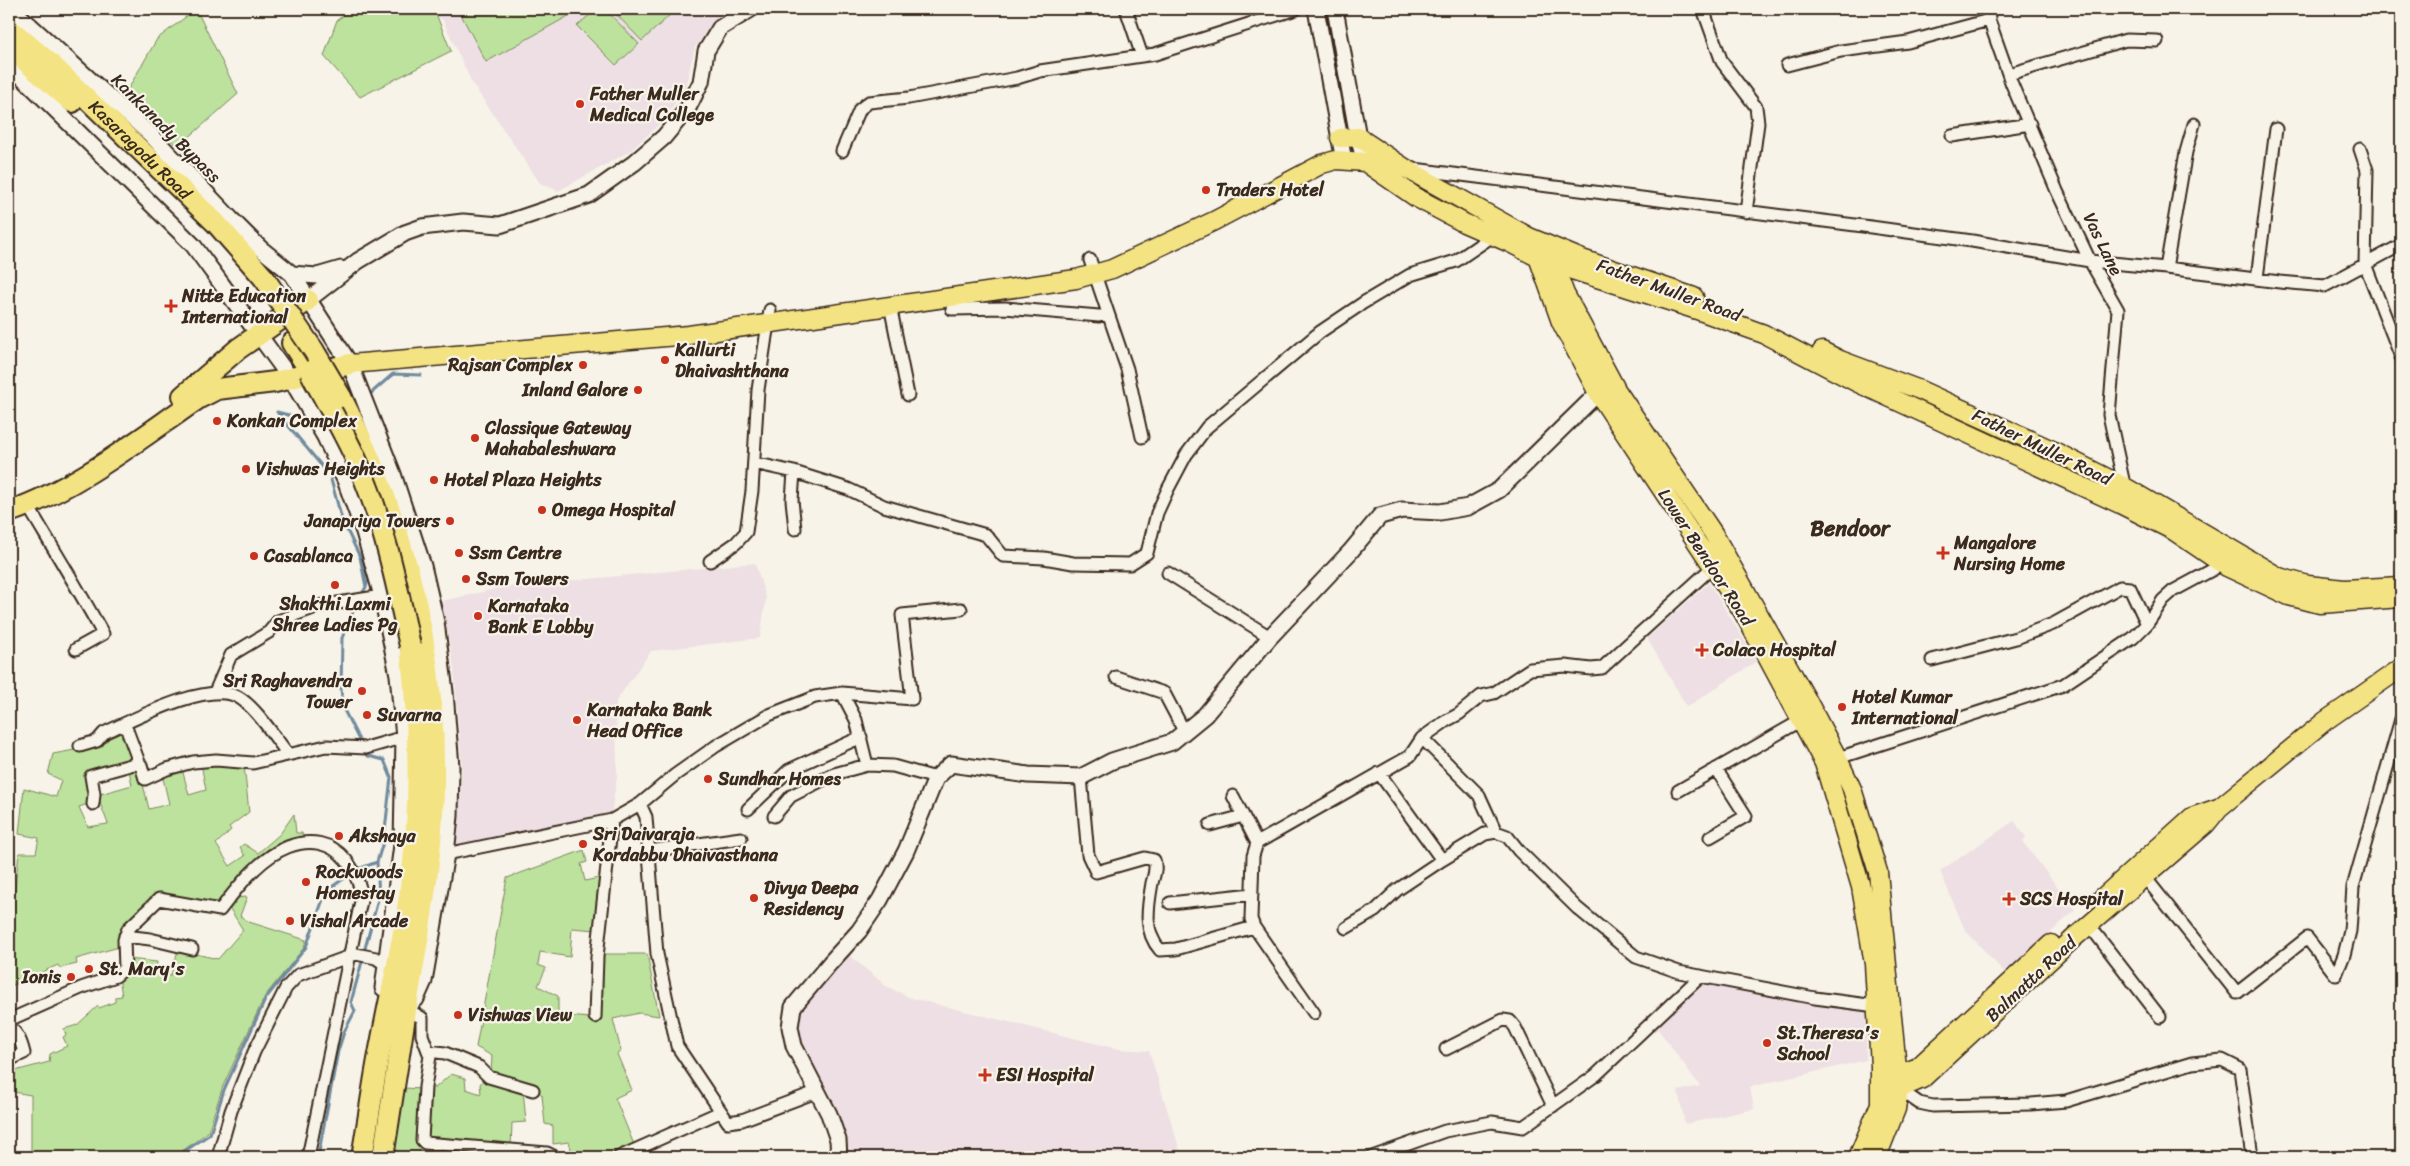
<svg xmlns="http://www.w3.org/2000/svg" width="2410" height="1166" font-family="Sriracha,sans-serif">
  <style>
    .built { fill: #eddfe3 }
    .green { fill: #bce29d; stroke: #7c865e }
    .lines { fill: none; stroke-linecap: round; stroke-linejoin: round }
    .stream { stroke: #708a9d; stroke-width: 3 }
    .street-casing { stroke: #3b2a1e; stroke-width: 15 }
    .secondary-casing { stroke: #3b2a1e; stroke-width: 19 }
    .primary-casing { stroke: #3b2a1e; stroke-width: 21 }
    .highway-casing { stroke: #3b2a1e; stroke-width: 24 }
    .street { stroke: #f7f3e8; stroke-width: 11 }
    .secondary { stroke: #f7f3e8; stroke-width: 15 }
    .primary { stroke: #f4e382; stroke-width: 18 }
    .highway { stroke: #f4e382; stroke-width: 20 }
    .highway-bridge-casing { stroke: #3b2a1e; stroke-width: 24; stroke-linecap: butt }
    .highway-bridge { stroke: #f4e382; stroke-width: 20 }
    .poi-dot { fill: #c8321e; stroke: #f7f3e8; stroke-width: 2 }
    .labels { text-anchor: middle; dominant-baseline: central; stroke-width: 4.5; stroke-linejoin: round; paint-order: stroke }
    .poi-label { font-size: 18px; font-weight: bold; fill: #3b2a1e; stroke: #f7f3e8; text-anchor: start }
    .street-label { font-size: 18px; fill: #3b2a1e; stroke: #f7f3e8 }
    .district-label { font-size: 22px; font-weight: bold; fill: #3b2a1e; stroke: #f7f3e8 }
  </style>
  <rect width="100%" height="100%" fill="#f7f3e8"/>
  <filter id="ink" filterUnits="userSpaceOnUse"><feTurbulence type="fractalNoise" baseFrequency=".02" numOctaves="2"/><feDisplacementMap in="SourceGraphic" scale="10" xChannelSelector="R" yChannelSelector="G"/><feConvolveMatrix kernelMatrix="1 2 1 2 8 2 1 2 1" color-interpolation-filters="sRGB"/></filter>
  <g filter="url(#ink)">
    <path class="built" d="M422 9H729L722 13 695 47 685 88 664 120 630 151 558 191 540 183 472 83 443 20Z
      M755 563 766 598 760 638 651 651 616 701 617 777 611 814 457 844 462 769 454 668 442 601 504 587Z
      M1709 583 1757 661 1687 707 1647 638Z
      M2014 821 2026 837 2023 842 2075 910 2006 974 1965 930 1940 871Z
      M849 955 886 986 911 998 1118 1049 1149 1051 1182 1157H845L800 1047 795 1024 809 998Z
      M1702 980 1866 1007V1060L1750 1087 1754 1109 1685 1124 1678 1091 1700 1086 1655 1025Z"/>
    <path class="green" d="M196 9 238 94 178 147 124 96 157 39Z
      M353 9H434L451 51 360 97 324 56 337 20Z
      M458 9H581L486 62Z
      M596 9H605L639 44 616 65 577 26Z
      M611 9H663L669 16 642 41Z
      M121 728 135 759 88 775 91 803 79 807 88 827 108 824 97 795 132 785 129 770 139 768 149 809 169 804 162 774 182 769 189 795 206 790 201 764 244 765 249 812 229 827 231 830 216 844 230 866 245 856 240 847 244 844 258 853 280 834 294 814 296 833H302L303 839 279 847 219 904 157 895 118 933 119 947 76 959 77 964 60 968 58 965 9 987V898L14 897 19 853H36L39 838 19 834 24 788 56 797 61 780 48 774 53 754 80 749Z
      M584 850 587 862 581 864 585 881 603 877 596 930 572 928 570 957 540 952 538 965 546 968 538 986 558 996V1015L600 1019 603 954H647L659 1016 639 1013 613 1019 621 1051 617 1054 632 1090 615 1098 635 1147 612 1157H566L573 1156 569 1142 553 1144V1126L545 1124 542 1095 535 1088 491 1074 492 1056 476 1047 507 878Z
      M247 897 240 916 249 922 306 940 304 948 265 996 223 1086 208 1132 185 1149 171 1157H9V1155L31 1154V1095L13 1092 15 1071 49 1062 50 1054 67 1046 63 1037 66 1035 64 1029 77 1025 98 1006 99 1008 115 1002V997L122 996 119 977 128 959 157 962 156 971 171 975 178 950 218 959 243 930 230 909 234 898Z
      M451 1074 465 1078 466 1089 481 1094 480 1084 486 1077 523 1089 526 1122 512 1123 511 1148 425 1141 427 1087 435 1088Z
      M404 1088 422 1089 421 1151 495 1153 494 1157H392Z"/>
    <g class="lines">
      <path class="stream" d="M369 395 393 374 421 375
        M308 420 277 412 330 476 342 520 360 557 368 580 366 587
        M310 421 277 412 330 476 342 520 360 557 366 587 360 597
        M357 602 342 638 341 690 344 710 362 746
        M364 952 379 896 377 862
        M176 1157 210 1134 224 1090 266 998 306 947 326 891 356 870 377 862 384 839 391 777 384 760 368 756 365 751
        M318 1157 338 1051 344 1032 355 1011 351 1002 363 958"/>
      <g class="street-casing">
        <path id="street" d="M1126 9 1142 56
          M1703 9 1722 62 1756 107 1758 123 1746 212
          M1988 9 1989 20 2011 82 2057 191 2090 261 2118 310 2109 415 2125 489
          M1787 65 1841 51 1908 42 1989 20
          M2009 74 2126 40 2157 41
          M1952 136 2030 124
          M2360 149 2367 170 2365 264 2401 357
          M842 151 860 109 869 102 909 98 1017 78 1040 71 1155 54 1296 9
          M1414 169 1871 227 1972 241 2090 261 2166 268 2280 282 2325 286 2401 245
          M1090 260 1127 369 1142 437
          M2166 268 2186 152 2194 124
          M2257 278 2276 129
          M890 305 908 395
          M952 309 1005 308 1099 316 1108 314
          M754 463 794 472 848 489 884 506 986 535 1003 556 1044 558 1073 563 1130 564 1147 553 1157 513 1168 489 1186 455 1207 427 1320 332 1363 303 1410 275 1456 261 1497 233
          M794 472 792 500 795 529
          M28 506C53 548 79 590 103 634L76 649
          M710 561 736 543 746 532 752 491 758 390 770 310
          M1168 573 1270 637
          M1932 660 2016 638 2053 624 2120 587 2130 588 2147 624
          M1116 677 1164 693 1184 731
          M215 692 231 655 269 632 278 621 319 606 382 596
          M842 693 912 699 902 615 961 609
          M122 725 127 730 140 765
          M1422 738 1479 795 1496 832
          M80 746 97 741 104 733C133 720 208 680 238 697 256 707 275 738 288 754
          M1832 760 2063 685 2133 638 2147 624 2163 600 2173 591 2223 564
          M1379 773 1442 860
          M1081 777 1088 855 1096 872 1145 858 1154 860C1157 868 1154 875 1152 883 1148 906 1143 931 1160 950L1176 949 1254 927
          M1678 791 1802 720
          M1233 796 1257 843
          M93 804 94 794 91 776 134 764 141 765 145 779 167 769 193 762 216 760 253 763 326 746 366 748 404 737
          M640 804 646 817 657 954 677 1046 728 1122 742 1120 816 1092
          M748 809 789 770 861 737
          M774 816 791 796 834 774 867 765 893 766 936 778
          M1210 825 1243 816
          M1710 837 1746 816 1716 769
          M649 851 741 838
          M446 854 612 820 640 804 675 775 716 746 769 715 815 697 842 693 856 720 867 765
          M2144 876 2237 993 2307 938 2336 975 2344 955 2350 931 2353 887 2401 719
          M1170 903 1252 894
          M2089 925 2160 1017
          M1346 928 1375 911 1397 890 1442 860 1485 834 1496 832 1507 836 1519 851 1577 908 1636 957 1679 972 1815 998 1876 1006
          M125 936 150 939 192 949
          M407 1009 422 1018V1035L430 1056 425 1087 422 1140 425 1143 547 1153 555 1157
          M1314 1013 1254 927 1251 919 1253 856 1257 843 1410 756 1422 738 1446 721 1459 714 1481 696 1494 693 1530 669 1565 666 1591 669 1602 668 1718 562
          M595 1017 597 957 612 820
          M9 1020 81 988 116 976 125 968 124 940 128 929 159 899 220 910C231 896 242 881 255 869 298 827 349 834 362 896L308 1157
          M9 1026C18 1034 21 1041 24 1053L9 1060
          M1446 1049 1503 1020 1510 1021 1515 1027 1553 1106
          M428 1051 445 1053 479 1067 489 1077 533 1090
          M1899 1089 1919 1103 1933 1106 2031 1104 2066 1101 2192 1063 2222 1060 2240 1069 2252 1157
          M218 1157 231 1111 254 1052 286 988 298 975 356 954 376 958 386 965
          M619 1157 720 1112
          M1372 1157 1445 1131 1492 1122 1523 1127 1596 1075 1701 976"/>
      </g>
      <g class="secondary-casing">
        <path id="secondary" d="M12 9 151 135 231 219 260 248 292 274 350 364 393 474 423 566 436 622 445 692 451 767 450 816 446 854 424 981 416 999 408 1007
          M1316 9 1344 161
          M1335 9 1358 137 1365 162
          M9 64 193 245 291 379 325 437 345 480 364 532 382 596 398 675 404 737 402 845 383 988
          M292 274 317 276 341 269
          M308 300 358 261 405 233 422 227 463 222 500 225 589 195 634 163 664 137 688 108 701 82 706 51 720 28 751 9
          M839 1157 838 1140 829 1114 794 1046 790 1027 793 1007 830 963 859 931 880 900 906 851 936 778 951 764 1028 775 1081 777 1112 761 1172 742 1205 715 1270 637 1350 552 1380 516 1402 510 1440 512 1468 507 1499 490 1598 393 1607 389"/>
      </g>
      <g class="primary-casing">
        <path id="primary" d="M1340 138 1358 137 1405 168 1529 237 1582 259 1694 297
          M1541 252 1538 257 1561 322 1598 393 1743 612 1824 763 1861 887 1874 964 1880 1066V1104
          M1557 257 1554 264 1565 294 1617 391 1713 533 1806 698 1838 759 1852 789 1878 872 1899 1089 1896 1109 1877 1157
          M1822 351 1840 360 1920 390 2052 450 2125 487 2279 577 2308 585 2344 589 2401 586
          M350 364 689 335 1076 279 1112 269 1214 221 1322 164 1336 160 1365 162 1417 198 1464 223 1510 243 1547 262 1700 311 1764 334 1856 382 2120 504 2174 531 2227 567 2289 596 2320 604 2401 598
          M2102 898 2192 817 2218 808
          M1887 1077 1906 1072 1918 1067 2051 944
          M1858 1157 1880 1104 1899 1089 1922 1079 2075 937 2206 824 2219 808 2325 721 2401 668"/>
      </g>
      <g class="highway-casing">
        <g id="highway">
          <path id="s1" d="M9 28 50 63 216 223 264 278"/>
          <path d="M9 47 72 102"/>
          <path d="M292 343 310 371"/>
          <path d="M183 396 238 349 308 300"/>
          <path d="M341 397C404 519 437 647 434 785 433 860 419 936 406 1010 398 1059 391 1108 383 1157"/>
          <path d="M9 512C78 488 139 439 199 398L217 389 275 382 350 364"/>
          <path d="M362 1157C367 1129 371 1100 376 1071 388 1001 406 934 413 862 421 789 418 718 410 646"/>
        </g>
      </g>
      <use href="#street" class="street"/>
      <use href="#secondary" class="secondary"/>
      <use href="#primary" class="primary"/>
      <use href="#highway" class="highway"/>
      <g class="highway-bridge-casing">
        <path id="highway-bridge" d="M264 278 314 351 341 397
          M310 371C326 403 345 433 359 466 384 523 397 585 410 646"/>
      </g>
      <use href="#highway-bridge" class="highway-bridge"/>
    </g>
  </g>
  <g class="poi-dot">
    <circle cx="580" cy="104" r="5"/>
    <circle cx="1206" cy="190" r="5"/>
    <path d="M168.5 298.5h5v5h5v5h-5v5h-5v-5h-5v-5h5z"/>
    <circle cx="665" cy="360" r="5"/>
    <circle cx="583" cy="365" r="5"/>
    <circle cx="638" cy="390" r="5"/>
    <circle cx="217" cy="421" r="5"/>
    <circle cx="475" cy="438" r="5"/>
    <circle cx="246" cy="469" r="5"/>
    <circle cx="434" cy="480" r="5"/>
    <circle cx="542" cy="510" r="5"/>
    <circle cx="450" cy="521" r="5"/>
    <circle cx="459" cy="553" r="5"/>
    <path d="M1940.5 545.5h5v5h5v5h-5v5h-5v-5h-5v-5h5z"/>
    <circle cx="254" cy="556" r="5"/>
    <circle cx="466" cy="579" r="5"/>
    <circle cx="335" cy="585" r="5"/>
    <circle cx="478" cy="616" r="5"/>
    <path d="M1699.5 642.5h5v5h5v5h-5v5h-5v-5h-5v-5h5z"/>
    <circle cx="362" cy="691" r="5"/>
    <circle cx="1842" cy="707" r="5"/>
    <circle cx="367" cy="715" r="5"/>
    <circle cx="577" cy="720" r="5"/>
    <circle cx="708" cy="779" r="5"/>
    <circle cx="339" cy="836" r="5"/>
    <circle cx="583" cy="844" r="5"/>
    <circle cx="306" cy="882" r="5"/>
    <circle cx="754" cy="898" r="5"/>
    <path d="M2006.5 891.5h5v5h5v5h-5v5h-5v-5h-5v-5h5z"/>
    <circle cx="290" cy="921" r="5"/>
    <circle cx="89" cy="969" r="5"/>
    <circle cx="71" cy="977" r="5"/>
    <circle cx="458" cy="1015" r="5"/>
    <circle cx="1767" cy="1043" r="5"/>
    <path d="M982.5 1067.5h5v5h5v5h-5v5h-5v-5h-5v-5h5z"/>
  </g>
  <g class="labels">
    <g class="poi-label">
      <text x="590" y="94">Father Muller<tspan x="590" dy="21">Medical College</tspan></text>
      <text x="1216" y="190">Traders Hotel</text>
      <text x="182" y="296">Nitte Education<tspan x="182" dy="21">International</tspan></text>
      <text x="675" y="350">Kallurti<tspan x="675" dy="21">Dhaivashthana</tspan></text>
      <text x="573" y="365" text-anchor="end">Rajsan Complex</text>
      <text x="628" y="390" text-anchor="end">Inland Galore</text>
      <text x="227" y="421">Konkan Complex</text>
      <text x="485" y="428">Classique Gateway<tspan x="485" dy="21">Mahabaleshwara</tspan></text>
      <text x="256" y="469">Vishwas Heights</text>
      <text x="444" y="480">Hotel Plaza Heights</text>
      <text x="552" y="510">Omega Hospital</text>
      <text x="440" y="521" text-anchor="end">Janapriya Towers</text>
      <text x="1954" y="543">Mangalore<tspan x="1954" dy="21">Nursing Home</tspan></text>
      <text x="469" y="553">Ssm Centre</text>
      <text x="264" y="556">Casablanca</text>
      <text x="476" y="579">Ssm Towers</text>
      <text x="335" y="604" text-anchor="middle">Shakthi Laxmi<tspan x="335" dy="21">Shree Ladies Pg</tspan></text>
      <text x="488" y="606">Karnataka<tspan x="488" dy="21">Bank E Lobby</tspan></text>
      <text x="1713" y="650">Colaco Hospital</text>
      <text x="352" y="681" text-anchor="end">Sri Raghavendra<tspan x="352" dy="21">Tower</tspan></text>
      <text x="1852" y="697">Hotel Kumar<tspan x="1852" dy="21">International</tspan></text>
      <text x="587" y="710">Karnataka Bank<tspan x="587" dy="21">Head Office</tspan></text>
      <text x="377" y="715">Suvarna</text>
      <text x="718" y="779">Sundhar Homes</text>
      <text x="593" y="834">Sri Daivaraja<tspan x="593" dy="21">Kordabbu Dhaivasthana</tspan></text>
      <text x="349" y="836">Akshaya</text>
      <text x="316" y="872">Rockwoods<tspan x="316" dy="21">Homestay</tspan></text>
      <text x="764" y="888">Divya Deepa<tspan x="764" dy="21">Residency</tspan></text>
      <text x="2020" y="899">SCS Hospital</text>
      <text x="300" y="921">Vishal Arcade</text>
      <text x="99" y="969">St. Mary's</text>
      <text x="61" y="977" text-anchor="end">Ionis</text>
      <text x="468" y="1015">Vishwas View</text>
      <text x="1777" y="1033">St.Theresa's<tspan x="1777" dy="21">School</tspan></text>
      <text x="996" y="1075">ESI Hospital</text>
    </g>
    <g class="street-label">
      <text transform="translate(166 128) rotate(45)">Kankanady Bypass</text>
      <text stroke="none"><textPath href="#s1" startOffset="179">Kasaragodu Road</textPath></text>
      <text transform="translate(2103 244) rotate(64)">Vas Lane</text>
      <text transform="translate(1669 290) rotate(20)">Father Muller Road</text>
      <text transform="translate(2042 447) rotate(26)">Father Muller Road</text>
      <text transform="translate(1706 557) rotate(57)">Lower Bendoor Road</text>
      <text transform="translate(2031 979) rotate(-43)">Balmatta Road</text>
    </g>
    <g class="district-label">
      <text x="1850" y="528">Bendoor</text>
    </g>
  </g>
  <rect width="2410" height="1166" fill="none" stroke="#f7f3e8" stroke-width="30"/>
  <rect x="15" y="15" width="2380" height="1136" fill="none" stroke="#3b2a1e" stroke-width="2" filter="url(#ink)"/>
</svg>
